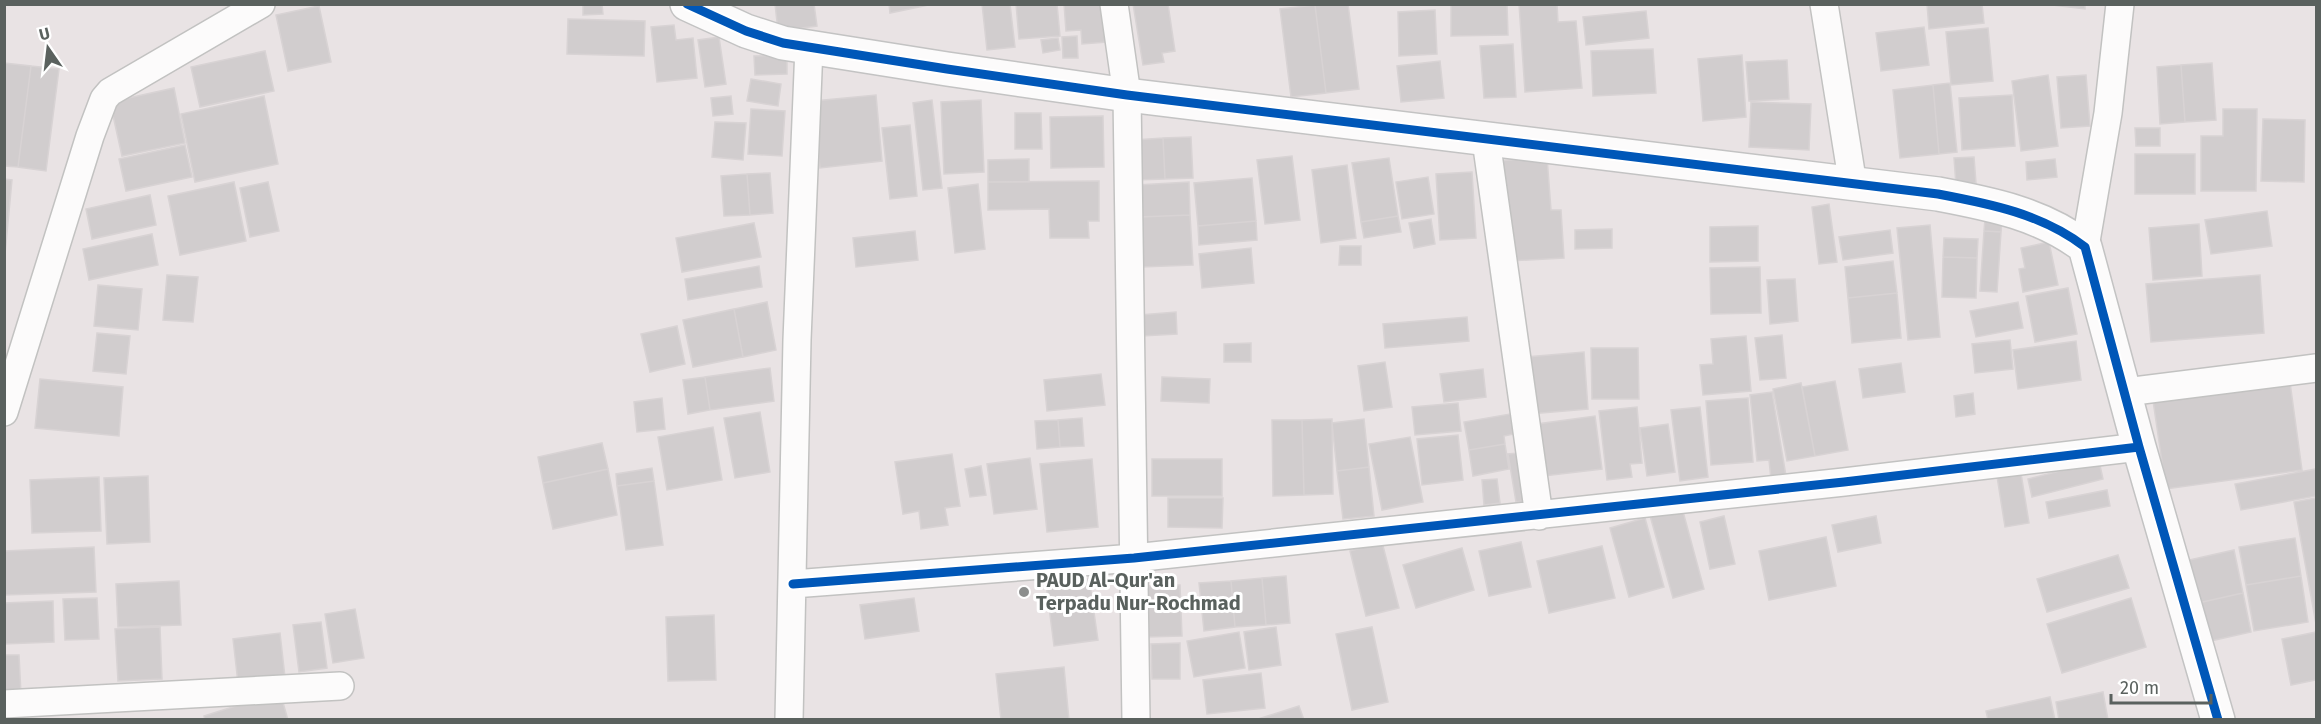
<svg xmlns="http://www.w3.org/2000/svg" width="2321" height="724" font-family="'Fira Sans',sans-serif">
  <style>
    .building { fill: #d1cdce; stroke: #d8d3d4; stroke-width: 1.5 }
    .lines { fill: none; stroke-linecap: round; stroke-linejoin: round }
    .street-casing { stroke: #c2c2c1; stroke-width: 30 }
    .secondary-casing { stroke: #c3c3c3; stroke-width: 36 }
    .street { stroke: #fcfbfb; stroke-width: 27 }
    .secondary { stroke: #fcfbfb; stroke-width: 33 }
    .cycleway-casing { stroke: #fff; stroke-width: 13 }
    .cycleway { stroke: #0057b8; stroke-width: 9 }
    .poi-dot { fill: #8c8e8d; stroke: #fff; stroke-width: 2 }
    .labels { text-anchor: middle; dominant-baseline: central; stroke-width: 6; stroke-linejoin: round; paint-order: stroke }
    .poi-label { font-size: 20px; font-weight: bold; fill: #5a615e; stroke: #fff; text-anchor: start }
  </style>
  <rect width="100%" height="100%" fill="#e9e3e4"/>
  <path class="building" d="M583 4H602L603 14 583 15Z
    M775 4H814L817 26 778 31Z
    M889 4H929V5L890 13Z
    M982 4H1010L1015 47 987 50Z
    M1016 4H1057L1060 36 1019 39Z
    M1064 4H1104L1107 42 1082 44 1081 30 1066 31Z
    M1133 4H1168L1175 51 1162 53 1164 62 1143 65Z
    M1348 4 1359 89 1326 93 1315 5Z
    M1451 4H1507L1508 35 1451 36Z
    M1519 4H1557L1558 22 1576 21 1582 88 1525 92Z
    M1927 4H1982L1984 23 1929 29Z
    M2044 4H2085V9Z
    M1315 5 1326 93 1291 97 1280 9Z
    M319 6 331 62 288 71 276 15Z
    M1435 10 1437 54 1399 56 1398 12Z
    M1646 11 1649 38 1586 45 1583 17Z
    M568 19 645 21 644 56 567 54Z
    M674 25 676 40 693 38 697 78 657 82 651 27Z
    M1924 27 1929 65 1881 71 1876 33Z
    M1988 28 1993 81 1951 85 1946 32Z
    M1077 36 1078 58H1063L1062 37Z
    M719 37 726 84 705 87 698 40Z
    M1058 38 1060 50 1043 53 1041 40Z
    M1513 44 1516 97 1484 98 1480 46Z
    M1653 49 1656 93 1593 96 1591 51Z
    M265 51 274 91 200 107 191 67Z
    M787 55V74L755 75 754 56Z
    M1742 55 1746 117 1703 121 1698 59Z
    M1787 60 1789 99 1749 101 1746 62Z
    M1440 61 1444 98 1401 102 1397 66Z
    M4 63 31 66 18 167 4 166Z
    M2212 63 2216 120 2185 122 2181 65Z
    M2181 65 2185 122 2160 124 2157 67Z
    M31 66 59 69 46 171 18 167Z
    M2048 75 2058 146 2021 151 2012 81Z
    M2086 75 2090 126 2061 128 2057 77Z
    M751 79 781 84 778 106 747 101Z
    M1950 83 1957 152 1939 154 1933 85Z
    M1933 85 1939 154 1900 158 1893 90Z
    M174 88 185 143 122 156 110 102Z
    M876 95 882 161 820 168 814 101Z
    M2012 95 2015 146 1962 150 1959 98Z
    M264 96 278 164 195 182 181 114Z
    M731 96 733 114 713 116 711 98Z
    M932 100 942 188 923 190 913 103Z
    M981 100 984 172 944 174 941 102Z
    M1751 102 1811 104 1809 150 1749 147Z
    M751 109 785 111 782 156 748 154Z
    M2223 109H2257L2256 191H2201V136H2223Z
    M1015 113H1041L1042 149H1015Z
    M1103 116 1104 167 1051 168 1050 117Z
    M2263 119 2305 120 2304 182 2261 181Z
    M715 122 746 123 743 160 712 157Z
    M910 125 917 196 890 199 882 128Z
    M2135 128H2160V146H2136Z
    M1191 137 1193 178 1165 179 1163 138Z
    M1163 138 1165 179 1136 180 1134 140Z
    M185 145 192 177 126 191 119 159Z
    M2135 154H2195V194H2135Z
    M1292 156 1300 220 1265 224 1257 160Z
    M1547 157 1551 210H1561L1564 258 1510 261 1497 161Z
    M1974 157 1976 183 1956 185 1954 158Z
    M1389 158 1398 216 1361 222 1352 163Z
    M1029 159V182H988V160Z
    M2055 159 2057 177 2027 180 2026 162Z
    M1347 165 1356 238 1321 243 1312 170Z
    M1472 172 1476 238 1440 240 1436 174Z
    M770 173 773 213 750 215 747 174Z
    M747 174 750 215 724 216 721 176Z
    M1428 177 1434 214 1402 219 1396 182Z
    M1252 178 1256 221 1198 226 1194 183Z
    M4 179 12 180 5 254H4Z
    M1099 181V221H1088L1089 238H1050L1049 209 988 210V182Z
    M234 182 246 241 180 255 168 196Z
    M268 182 279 231 250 237 240 188Z
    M1189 182 1190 215 1139 217 1137 185Z
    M978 184 985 249 955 253 948 188Z
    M150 195 156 225 92 239 86 209Z
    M1829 204 1837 262 1819 264 1812 207Z
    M2267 211 2272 246 2211 254 2205 220Z
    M1190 215 1193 265 1141 267 1139 217Z
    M1398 216 1401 232 1364 238 1361 222Z
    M1431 219 1435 244 1414 248 1409 223Z
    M1985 219 2002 221 2001 232 1984 231Z
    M1256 221 1257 240 1199 245 1198 226Z
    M754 223 761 257 682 272 676 238Z
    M2199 224 2202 276 2153 280 2149 228Z
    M1930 225 1940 337 1908 340 1897 228Z
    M1758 226V261L1710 262V227Z
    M1612 229V248L1575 249V230Z
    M1890 230 1893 253 1843 260 1839 237Z
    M915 231 918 260 856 267 853 238Z
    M1984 231 2001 232 1997 292 1980 291Z
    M152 234 158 265 89 280 83 249Z
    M1944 238 1978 239 1977 258 1943 257Z
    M2049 242 2058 285 2023 292 2019 269 2025 268 2021 248Z
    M1340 246H1361V265H1339Z
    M1251 248 1254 283 1202 288 1199 254Z
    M1943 257 1977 258 1976 298 1942 297Z
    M1893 261 1897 293 1848 298 1845 267Z
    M759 266 762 287 688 300 685 279Z
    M1760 267 1761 313 1711 314 1710 268Z
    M167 275 198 277 193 322 163 320Z
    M2260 275 2264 333 2151 342 2146 284Z
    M1795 279 1798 321 1770 324 1767 280Z
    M98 285 142 289 138 330 94 326Z
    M2068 288 2077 334 2035 342 2026 296Z
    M1897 293 1901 338 1852 343 1848 298Z
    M767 302 776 350 743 357 734 309Z
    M2018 302 2023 328 1976 337 1970 311Z
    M734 309 743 357 693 367 683 320Z
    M1176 312 1177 334 1142 336 1140 315Z
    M1467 317 1469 341 1385 348 1383 324Z
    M677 326 685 364 650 372 641 334Z
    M97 333 130 336 126 374 93 371Z
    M1782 335 1786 378 1760 380 1755 338Z
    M1746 336 1751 391 1703 395 1700 365 1713 364 1711 339Z
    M2010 340 2013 369 1975 373 1972 344Z
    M2076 341 2081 380 2018 389 2013 350Z
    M1251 343V362H1224V344Z
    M1591 348H1638L1639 399H1592Z
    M1584 352 1588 409 1530 414 1526 357Z
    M1385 362 1392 407 1364 411 1358 366Z
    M1901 363 1905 392 1863 398 1859 369Z
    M770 368 774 401 710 410 705 377Z
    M1483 369 1486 397 1444 402 1440 374Z
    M1101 374 1105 405 1047 411 1044 380Z
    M2289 375 2302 470 2166 489 2152 394Z
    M705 377 710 410 688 414 683 380Z
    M1162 377 1210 379 1209 403 1161 401Z
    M40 379 123 387 119 436 35 428Z
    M1835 381 1848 450 1815 456 1802 387Z
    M1801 383 1815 456 1787 461 1773 389Z
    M1772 392 1786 476 1771 479 1769 460 1757 461 1750 395Z
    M1973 393 1975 414 1956 417 1954 396Z
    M662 398 665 429 637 432 634 402Z
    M1748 398 1753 462 1711 465 1706 401Z
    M1458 403 1461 431 1415 435 1412 407Z
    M1637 407 1642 463 1630 464 1632 477 1607 480 1599 411Z
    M1700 407 1708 477 1680 481 1671 410Z
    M760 412 770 472 735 478 724 418Z
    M1510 414 1514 434 1504 436 1505 444 1469 450 1464 422Z
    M1595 416 1602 469 1544 476 1537 424Z
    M1082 418 1084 446 1060 447 1058 420Z
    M1332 419 1333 494 1304 495 1302 420Z
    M1364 419 1369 467 1337 471 1332 423Z
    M1058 420 1060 447 1037 449 1035 421Z
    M1272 420H1302L1304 495 1273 496Z
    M1668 424 1675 472 1647 476 1640 428Z
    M713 427 722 480 667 490 658 437Z
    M1458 435 1463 480 1422 485 1417 439Z
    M1410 437 1423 502 1382 510 1369 444Z
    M602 443 608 469 543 483 538 457Z
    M1505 444 1509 469 1473 476 1469 450Z
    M1518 453 1525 501 1516 502 1508 454Z
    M952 454 960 506 945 508 948 525 921 529 919 511 903 514 895 462Z
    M1030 458 1037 509 994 514 987 464Z
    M1092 459 1098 527 1047 532 1040 464Z
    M1152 459H1222V496H1152Z
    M2099 461 2103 479 2032 497 2028 479Z
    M981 466 986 495 970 497 965 469Z
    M1369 467 1374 516 1343 519 1337 471Z
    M2020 467 2029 523 2005 527 1996 470Z
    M652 468 654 481 617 486 616 474Z
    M608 469 617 515 553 529 543 483Z
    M2316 469V496L2241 510 2235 484Z
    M148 476 150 542 107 544 104 478Z
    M99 477 101 531 32 533 30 480Z
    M1497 479 1500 503 1484 505 1482 480Z
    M654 481 663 545 626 550 617 486Z
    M2107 490 2110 506 2049 518 2046 502Z
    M1168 498H1223L1222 528 1168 527Z
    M2316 498V624L2294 502Z
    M1681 504 1704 589 1673 598 1649 512Z
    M1724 516 1735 564 1710 569 1700 522Z
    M1876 516 1881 543 1838 552 1832 525Z
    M1645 518 1664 587 1629 597 1610 528Z
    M1826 537 1836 586 1769 600 1759 551Z
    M2295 538 2301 576 2246 585 2239 547Z
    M1382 542 1399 608 1366 616 1350 551Z
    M1521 542 1531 587 1489 596 1479 551Z
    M1602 546 1615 598 1549 613 1537 561Z
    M94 547 96 592 4 595V551Z
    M1462 548 1474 590 1416 608 1403 565Z
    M2234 550 2243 593 2198 603 2189 560Z
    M2118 555 2129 588 2047 612 2037 579Z
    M1286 576 1290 623 1266 625 1262 578Z
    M2301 576 2308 622 2254 631 2246 585Z
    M1089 578 1098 640 1054 646 1046 584Z
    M1262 578 1266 625 1235 627 1231 581Z
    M179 581 181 625 118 627 116 584Z
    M1231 581 1235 627 1204 631 1199 583Z
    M1180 585 1182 636 1146 637 1144 586Z
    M2243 593 2251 632 2206 642 2198 603Z
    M97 598 99 639 65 640 63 599Z
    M914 598 919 631 865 639 860 605Z
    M2131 598 2146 647 2062 673 2047 624Z
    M53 601 54 642 4 644V603Z
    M355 609 364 658 333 663 325 614Z
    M714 615 716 680 668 681 666 617Z
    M321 622 327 668 299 672 293 625Z
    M160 627 162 679 118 681 115 629Z
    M1276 627 1281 665 1249 670 1244 632Z
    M1372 627 1388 702 1352 710 1336 634Z
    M1239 632 1245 668 1194 677 1187 641Z
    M2316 632V680L2291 685 2282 639Z
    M280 633 285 677 238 683 233 639Z
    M1180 643V679H1152L1151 644Z
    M4 655H19L21 694H4Z
    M1064 667 1069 720H1001L996 674Z
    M1261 673 1265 708 1207 714 1203 680Z
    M280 692 288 720H205L204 716Z
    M2103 692 2108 720H2059L2056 702Z
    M2050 697 2055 720H1988L1986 711Z
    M1299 706 1304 720H1255Z"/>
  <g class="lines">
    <g class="street-casing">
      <path id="street" d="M1114 4 1127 95 1136 720
        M1824 4 1853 185
        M1486 140 1539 516
        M2085 247 2108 113 2120 4
        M2126 392 2316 368
        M4 412 90 136 104 99 110 92 261 4
        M793 584 1134 558 1844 482 2139 447
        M4 704 340 686
        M789 720 797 340 809 47"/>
    </g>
    <g class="secondary-casing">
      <path id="secondary" d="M687 4 746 31 783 43 947 69 1127 95 1938 194C1991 204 2042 214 2085 247L2139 447 2218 720"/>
    </g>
    <use href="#street" class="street"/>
    <use href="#secondary" class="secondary"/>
    <g class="cycleway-casing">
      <path id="cycleway" d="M687 4 746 31 783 43 947 69 1127 95 1938 194C1991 204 2042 214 2085 247L2139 447 2218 720
        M793 584 1134 558 1844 482 2139 447"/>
    </g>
    <use href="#cycleway" class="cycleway"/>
  </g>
  <circle class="poi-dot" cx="1024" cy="592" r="6"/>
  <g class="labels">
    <g class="poi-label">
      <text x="1036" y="580">PAUD Al-Qur'an<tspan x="1036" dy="23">Terpadu Nur-Rochmad</tspan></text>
    </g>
  </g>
  <rect width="2321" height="724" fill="none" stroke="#5a615e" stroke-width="12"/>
  <g transform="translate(48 48) rotate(346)" stroke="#ffffff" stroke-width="4.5" paint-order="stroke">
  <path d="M0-4.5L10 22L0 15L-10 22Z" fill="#5a615e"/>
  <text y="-9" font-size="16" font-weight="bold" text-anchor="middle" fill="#5a615e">U</text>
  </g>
  <path d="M2111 694v9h100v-9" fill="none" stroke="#5a615e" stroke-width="3"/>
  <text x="2120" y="694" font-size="18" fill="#5a615e" stroke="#ffffff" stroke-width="4.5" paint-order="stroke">20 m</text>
</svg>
